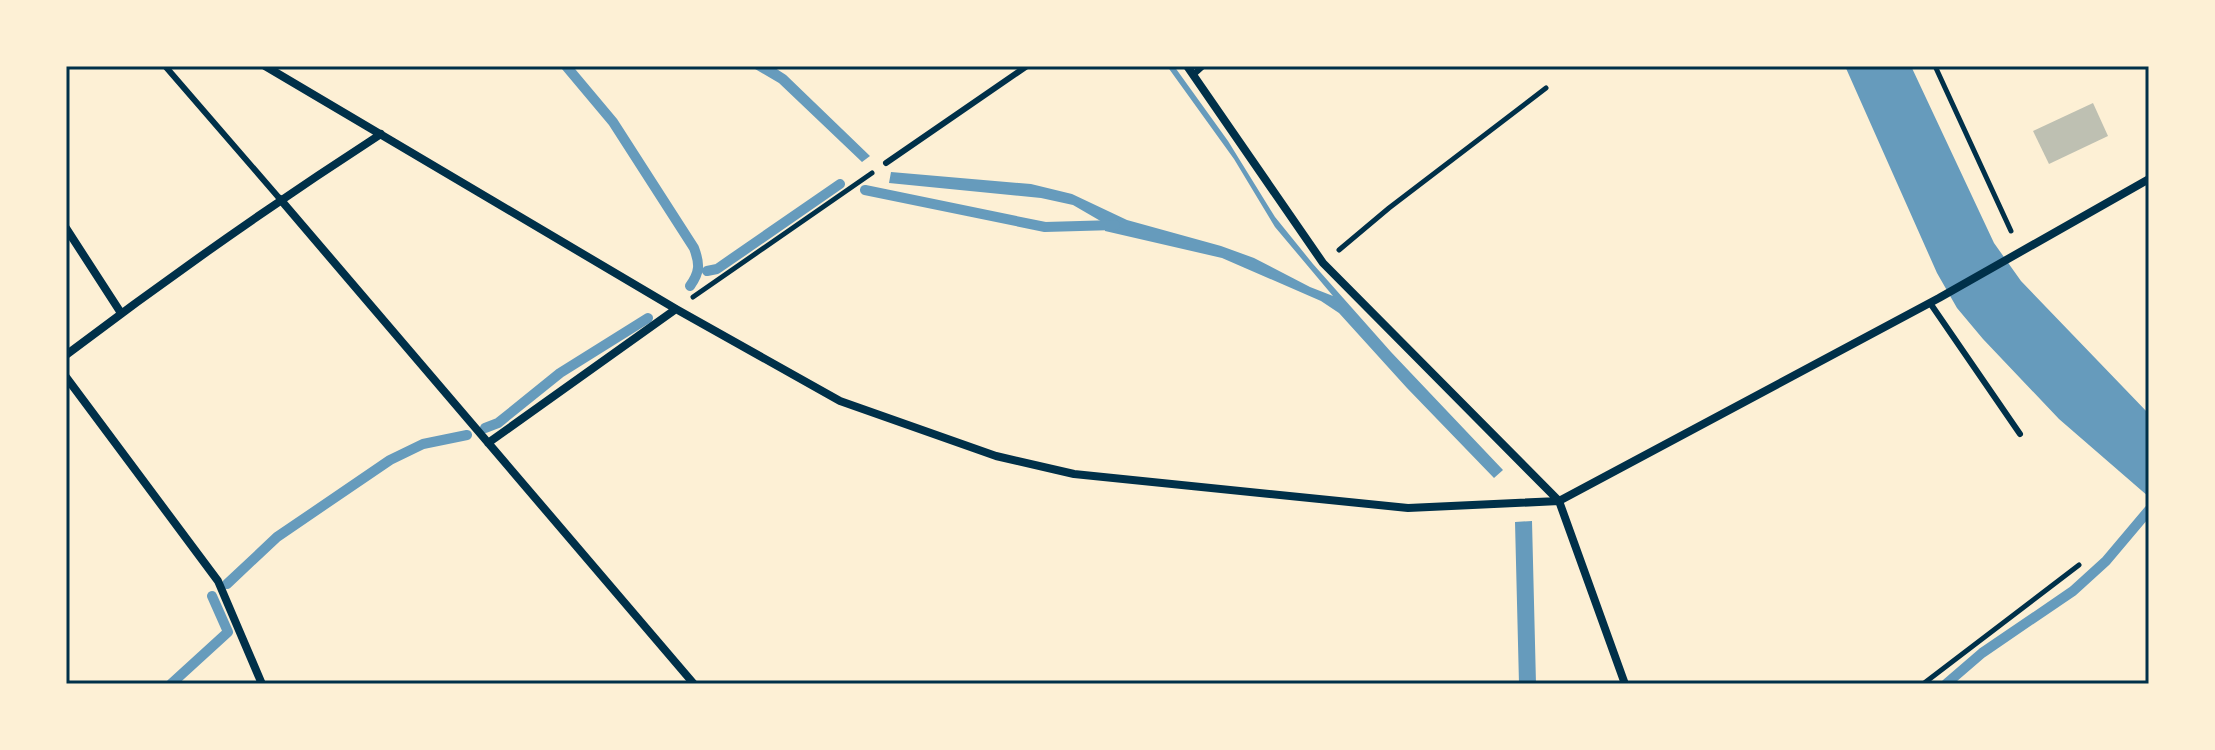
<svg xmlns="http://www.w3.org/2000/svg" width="2215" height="750" font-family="Inter,sans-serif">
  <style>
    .water { fill: #669bbc }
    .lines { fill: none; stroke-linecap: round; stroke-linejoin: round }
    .stream { stroke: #669bbc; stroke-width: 10 }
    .building { fill: #bec0b2 }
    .path { stroke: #003049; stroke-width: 5 }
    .service { stroke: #003049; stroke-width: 6 }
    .minor { stroke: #003049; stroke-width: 8 }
    .neatline { fill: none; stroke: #003049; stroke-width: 3 }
  </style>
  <rect width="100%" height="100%" fill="#fdf0d5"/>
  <path class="water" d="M750 66H772L786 75 870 156 862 162 779 83Z
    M1167 66H1174L1228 141 1275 217 1313 264 1391 352 1503 470 1494 478 1407 388 1339 313 1321 301 1222 258 1105 231 1104 223 1073 205 1041 198 889 183 891 172 1031 184 1072 194 1127 220 1221 246 1254 258 1310 287 1333 296 1275 227 1234 159Z
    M1845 66H1911L1994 243 2021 281 2149 414V497L2059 419 1983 339 1957 308 1937 273Z
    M1532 521 1536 684H1519L1515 522Z"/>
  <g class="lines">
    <path class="stream" d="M566 66 613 122 694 248C700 264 700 272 690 286
      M865 190 1045 227 1115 225
      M707 271 717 269 840 184
      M485 428 498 423 560 373 648 318
      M227 584 277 537 390 460 423 444 467 435
      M171 684 228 632 212 596
      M1946 684 1982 653 2073 591 2106 561 2149 510"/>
  </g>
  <path class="building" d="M2093 103 2108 136 2049 164 2033 131Z"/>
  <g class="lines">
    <path class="path" d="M1935 66 2011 231
      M1339 250 1389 208 1546 88
      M693 297 872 173
      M1923 684 2079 565"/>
    <path class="service" d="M165 66 280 199
      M1193 75 1203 66
      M886 163 1027 66
      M1930 303 2020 434"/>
    <path class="minor" d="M265 66 676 309 840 401 996 456 1074 474 1408 508 1559 501 1939 298 2149 179
      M1187 66 1323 263 1559 501 1625 684
      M280 199 694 684
      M66 228 121 313
      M66 355C169 277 273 204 381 134
      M66 377 218 581 262 684
      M488 443 676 309"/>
  </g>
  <rect width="2215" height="750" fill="none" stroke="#fdf0d5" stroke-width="136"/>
  <rect x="68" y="68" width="2079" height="614" class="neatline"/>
</svg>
